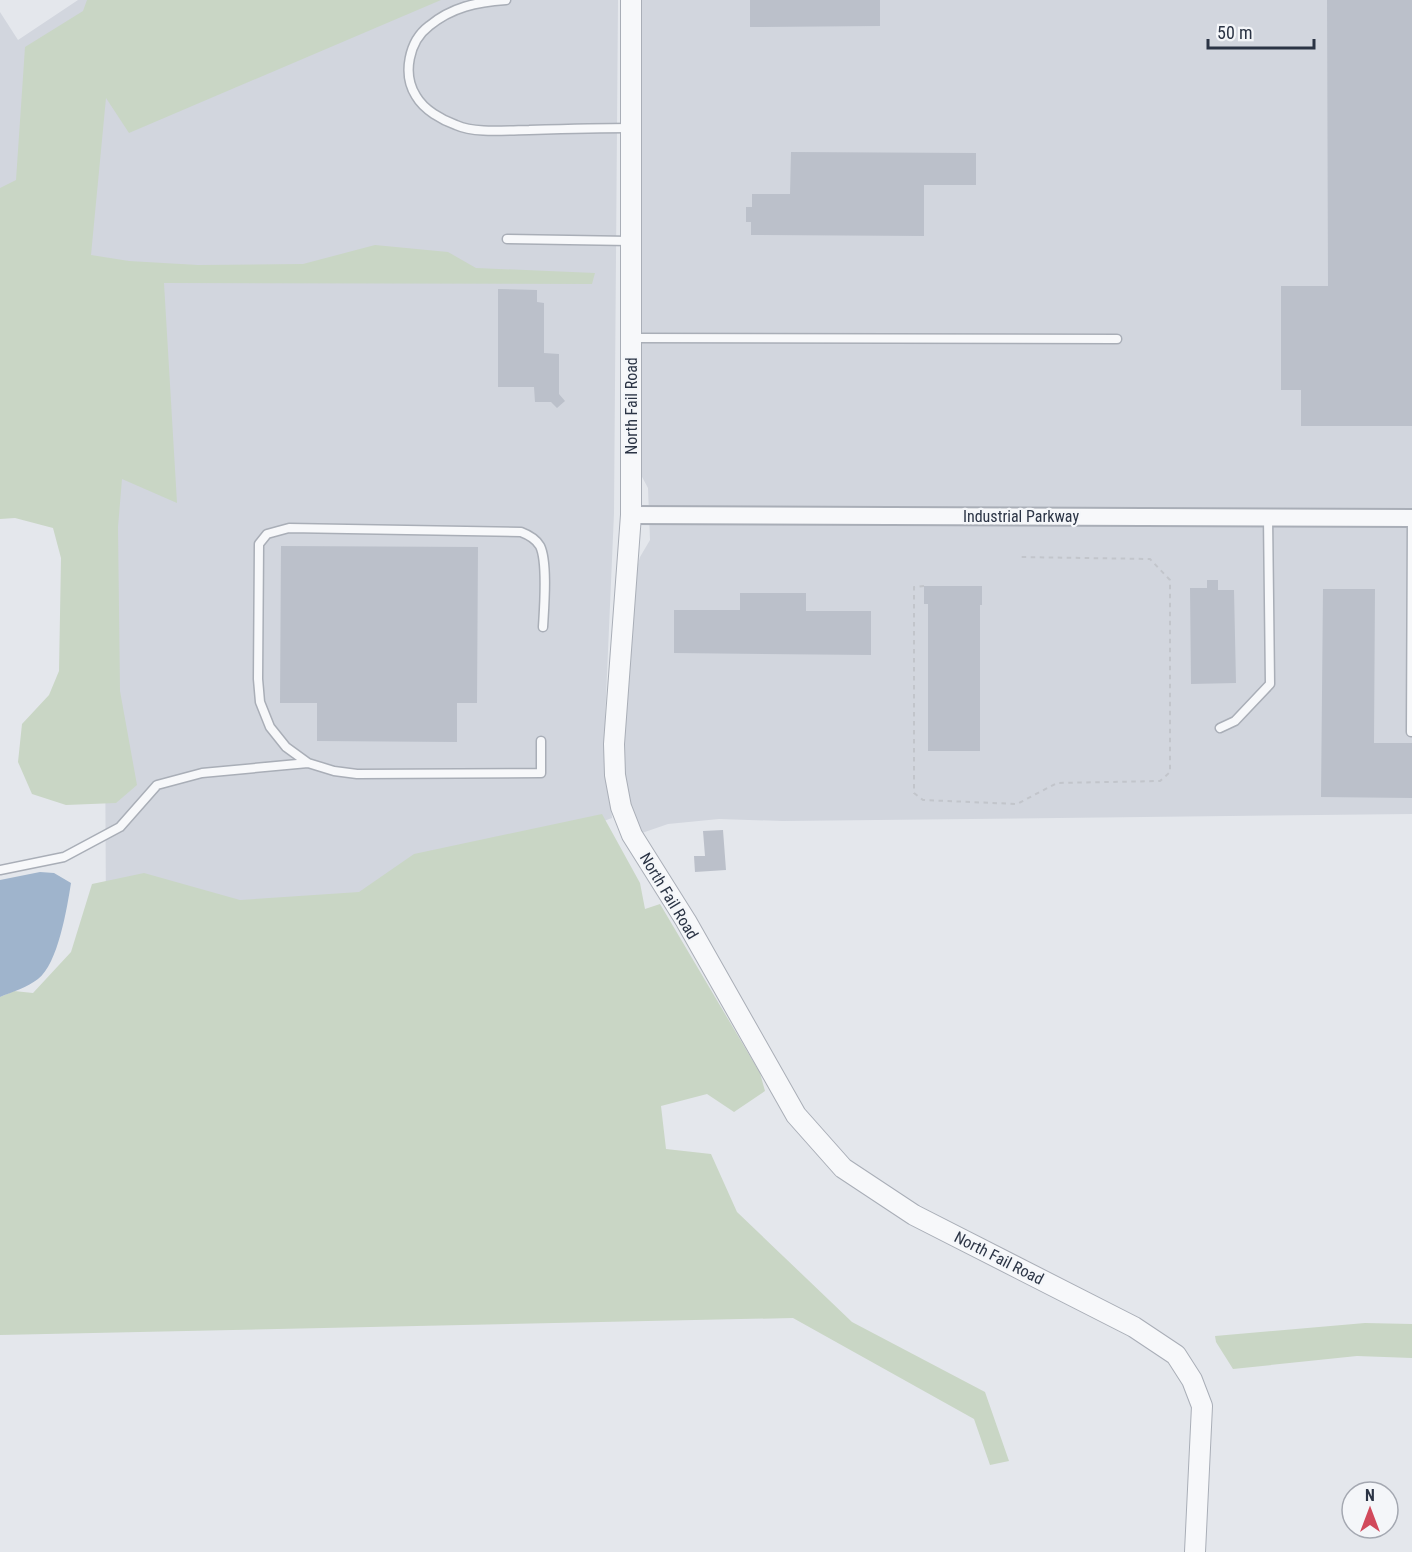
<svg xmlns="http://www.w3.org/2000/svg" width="1412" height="1552" font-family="'Roboto Condensed',sans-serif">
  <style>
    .built { fill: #d2d6de }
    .green { fill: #c9d6c5 }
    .water { fill: #9fb4cc }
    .building { fill: #bbc0ca }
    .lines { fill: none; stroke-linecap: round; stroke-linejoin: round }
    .service-casing { stroke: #a9aeb7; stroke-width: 11 }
    .minor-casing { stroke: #a9aeb7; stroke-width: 20 }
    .tertiary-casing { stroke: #a9aeb7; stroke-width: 22 }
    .path { stroke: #c2c5cb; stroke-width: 2; stroke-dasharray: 4.5 4.5; stroke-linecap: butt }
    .service { stroke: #f7f8fa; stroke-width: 8 }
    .minor { stroke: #f7f8fa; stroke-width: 16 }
    .tertiary { stroke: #f7f8fa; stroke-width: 20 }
    .labels { text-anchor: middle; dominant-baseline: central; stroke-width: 4.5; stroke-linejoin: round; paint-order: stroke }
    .street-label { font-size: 16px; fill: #2b3445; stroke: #f4f6f9 }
  </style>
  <rect width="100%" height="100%" fill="#e4e7ec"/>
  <path class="built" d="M78 0H618L614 513 605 720 612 818 352 913 106 916 104 534 0 209V12L18 40Z
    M638 0H1412V814L783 821 719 819 668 824 639 834 631 811 623 773 622 735 631 590 640 557 650 540 648 488 641 475 634 446Z"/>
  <path class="green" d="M87 0H441L129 133 106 98 91 255 129 261 198 265 303 264 375 245 448 252 476 268 595 273 592 284 164 283 177 503 122 479 118 527 120 691 137 785 116 803 66 805 32 794 18 762 22 724 49 695 59 671 61 558 53 528 15 518 0 519V188L16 180 25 47 83 11Z
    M602 814 640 883 645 909 660 904 760 1073 765 1091 734 1112 707 1094 661 1106 666 1149 711 1154 737 1212 852 1322 985 1392 1009 1461 990 1465 974 1419 793 1318 0 1335V997L14 991 33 993 71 952 92 884 144 873 240 900 359 892 414 854Z
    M1365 1323 1412 1324V1358L1357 1356 1233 1369 1216 1342 1215 1336Z"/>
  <path class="water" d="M40 872 54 873 71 883C67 908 58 964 38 979 28 987 12 992 0 997V880Z"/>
  <path class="building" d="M750 0H880V26L750 27Z
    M1327 0H1412V426H1301V390H1281V286H1328Z
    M791 152 976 153V185H924V236L751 235V222H746V207H752V194H790Z
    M498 289 537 290V302L544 303V353L559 354V394L565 401 557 408 551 402H535L534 387H498Z
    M281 546 478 547 477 703H457V742L317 741V703H280Z
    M1207 580H1218V590H1234L1236 683 1191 684 1190 588H1207Z
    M924 586H982V605H980V751H928V604H924Z
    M1323 589H1375L1374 743H1412V798L1321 797Z
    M740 593H806V611H871V655L674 653V610H740Z
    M723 830 726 870 695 872 694 856H705L703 831Z"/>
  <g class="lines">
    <g class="service-casing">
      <path id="service" d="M506 0C477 2 452 7 429 26 409 41 402 74 416 96 424 110 442 120 456 125 476 134 508 130 529 130 563 129 597 128 630 128
        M507 239 630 241
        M631 338 1117 339
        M1220 728 1235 721 1270 684 1268 517
        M1411 732 1412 518
        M541 741V773L357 774 334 771 308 763 286 747 270 727 260 702 258 679 259 544 267 534 289 528 521 532C529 535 536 539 540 546 548 562 544 609 543 627
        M0 870 64 857 120 827 157 785 202 773 308 763"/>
    </g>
    <g class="minor-casing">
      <path id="minor" d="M631 515 1412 518"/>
    </g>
    <g class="tertiary-casing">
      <path id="tertiary" d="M631 0V515L614 744 615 775 621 807 632 835 686 921 796 1115 843 1168 914 1215 1134 1327 1176 1355 1192 1380 1202 1406 1195 1552"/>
    </g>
    <path class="path" d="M924 586 914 587V793L923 800 1017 804 1057 783 1160 781 1170 772V580L1150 559 1019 557"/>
    <use href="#service" class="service"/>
    <use href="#minor" class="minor"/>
    <use href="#tertiary" class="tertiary"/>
  </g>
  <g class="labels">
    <g class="street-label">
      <text transform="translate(631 406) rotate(-90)">North Fail Road</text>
      <text x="1021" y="516">Industrial Parkway</text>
      <text transform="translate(669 896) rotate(59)">North Fail Road</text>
      <text transform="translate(999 1258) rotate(27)">North Fail Road</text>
    </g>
  </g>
  <g transform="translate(1370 1510)"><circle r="28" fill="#f4f6f9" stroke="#a4a8b1" stroke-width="1.5"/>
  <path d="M0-4.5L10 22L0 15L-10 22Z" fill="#d1495b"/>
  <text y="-9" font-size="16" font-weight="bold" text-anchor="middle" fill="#2b3445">N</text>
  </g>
  <path d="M1208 39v9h106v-9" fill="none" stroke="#2b3445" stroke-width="3"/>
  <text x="1217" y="39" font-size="18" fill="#2b3445" stroke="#f4f6f9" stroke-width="4.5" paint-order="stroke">50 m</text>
</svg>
